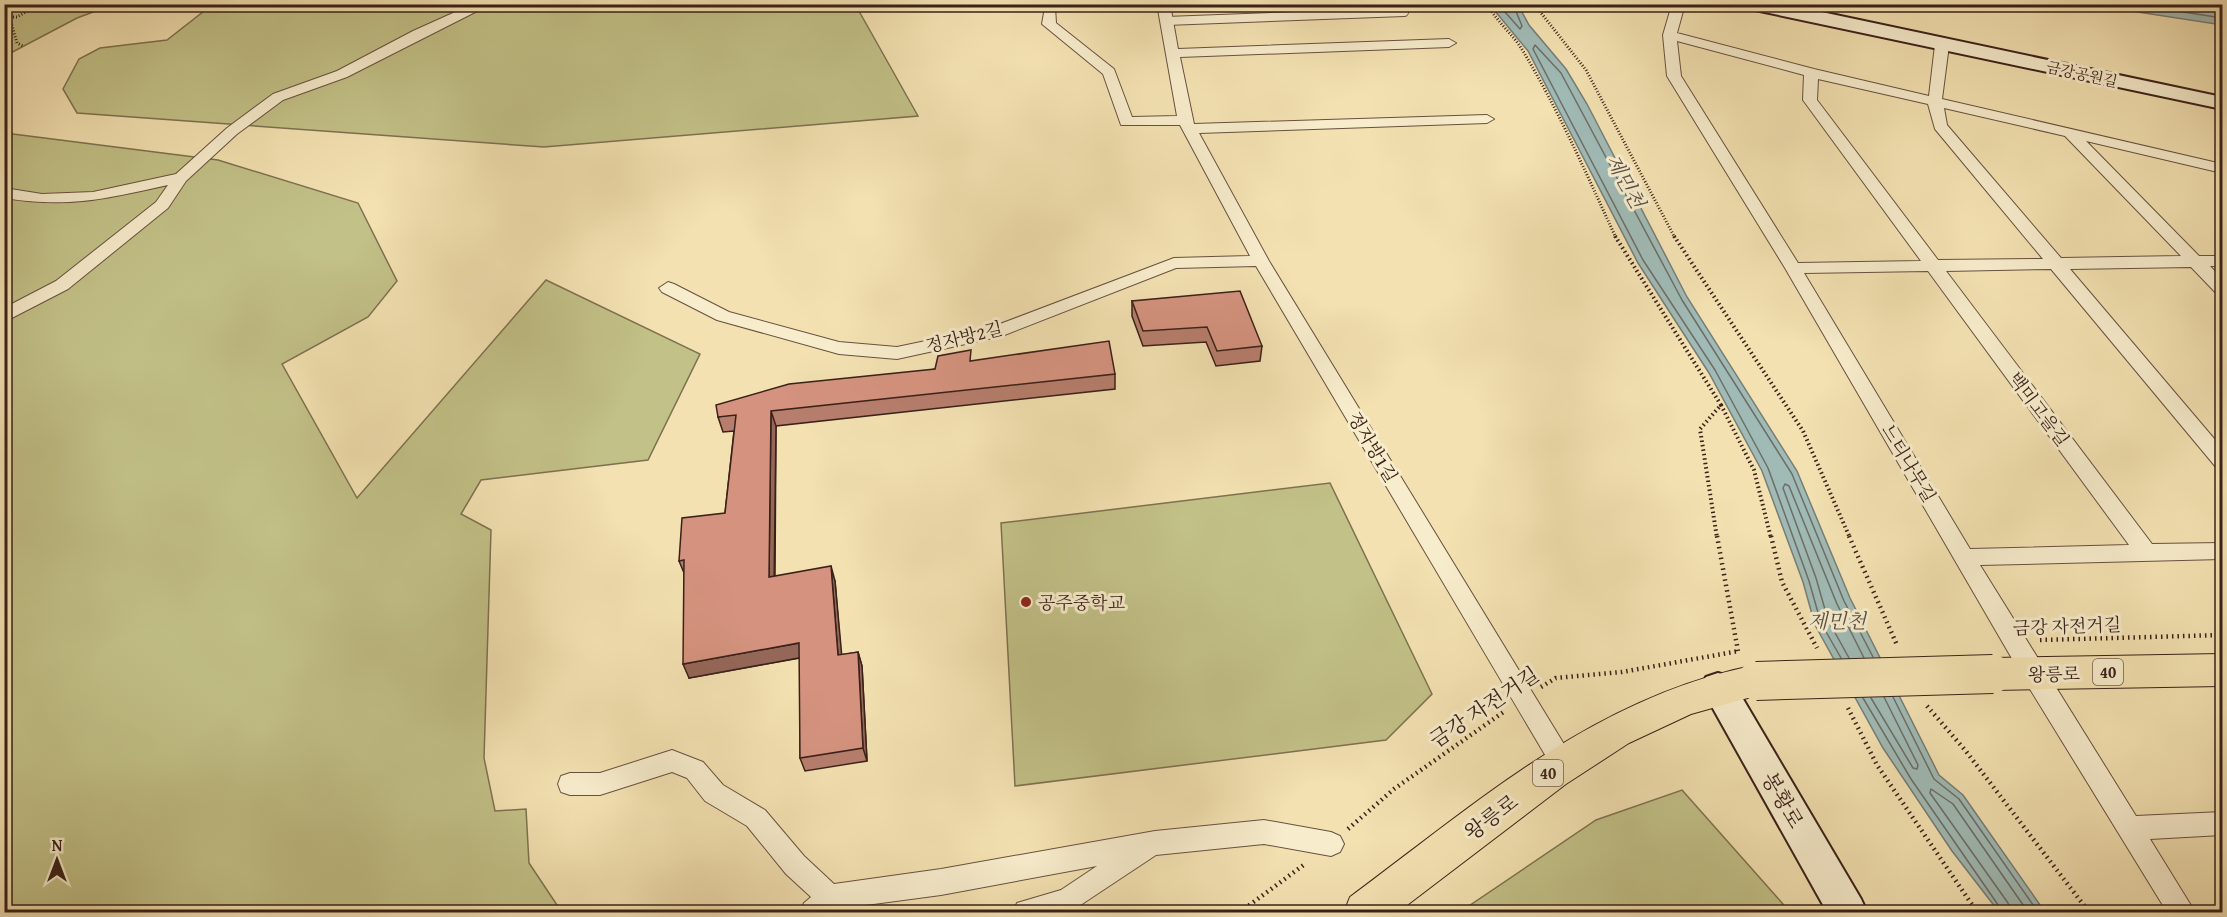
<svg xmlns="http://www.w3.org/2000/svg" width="2227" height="917" font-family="'Gentium Book Plus','Noto Serif KR',serif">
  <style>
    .green { fill: #c2c187; stroke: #7e7150; stroke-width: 1.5 }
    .water { fill: #a0bbb6; stroke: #777d77; stroke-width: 1.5 }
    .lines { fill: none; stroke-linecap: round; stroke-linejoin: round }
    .shore { stroke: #6d6e68; stroke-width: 1.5 }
    .lane-casing { stroke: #68513f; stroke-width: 10 }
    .street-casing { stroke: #68513f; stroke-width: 2 }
    .secondary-casing { stroke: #3a2119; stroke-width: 4 }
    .primary-casing { stroke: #3a2119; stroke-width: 2 }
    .path-far2 { stroke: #3a2119; stroke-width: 3; stroke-dasharray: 1 2; stroke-linecap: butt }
    .path-far1 { stroke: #3a2119; stroke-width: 4; stroke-dasharray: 1.5 3; stroke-linecap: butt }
    .path { stroke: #3a2119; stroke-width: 4.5; stroke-dasharray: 1.5 4; stroke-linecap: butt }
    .lane { stroke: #f7eccc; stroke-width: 8 }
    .street { fill: #f7eccc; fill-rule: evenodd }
    .secondary { fill: #f7eccc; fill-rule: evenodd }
    .primary { fill: #f3e1b1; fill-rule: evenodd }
    .primary-bridge-casing { stroke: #3a2119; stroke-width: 40; stroke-linecap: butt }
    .primary-bridge { stroke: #f3e1b1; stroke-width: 38 }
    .wall { fill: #b77e6d; stroke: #3a2119; stroke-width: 1.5 }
    .shaded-wall { fill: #956759; stroke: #3a2119; stroke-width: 1.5 }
    .building { fill: #d5937f; stroke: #3a2119; stroke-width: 1.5 }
    .poi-dot { fill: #8f2418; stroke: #f7eccc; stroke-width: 2 }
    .labels { text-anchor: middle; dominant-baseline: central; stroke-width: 6; stroke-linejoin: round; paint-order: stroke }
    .far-street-label { font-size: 15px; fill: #3a2119; stroke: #f7eccc }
    .shield { fill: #f7eccc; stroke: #735e4f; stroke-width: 1.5 }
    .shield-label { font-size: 16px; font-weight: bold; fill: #3a2119 }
    .street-label { font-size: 18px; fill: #3a2119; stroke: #f7eccc }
    .poi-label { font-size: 18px; fill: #3a2119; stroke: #f7eccc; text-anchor: start }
    .water-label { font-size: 20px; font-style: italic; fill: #594f48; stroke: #f7eccc }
    .near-street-label { font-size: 21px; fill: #3a2119; stroke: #f7eccc }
  </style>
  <rect width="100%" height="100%" fill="#f3e1b1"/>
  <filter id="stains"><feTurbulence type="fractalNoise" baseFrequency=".00333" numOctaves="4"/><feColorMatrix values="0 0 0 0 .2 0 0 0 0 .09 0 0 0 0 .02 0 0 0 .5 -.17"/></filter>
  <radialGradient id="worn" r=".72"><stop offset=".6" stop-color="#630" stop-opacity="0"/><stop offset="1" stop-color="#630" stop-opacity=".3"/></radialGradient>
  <path class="green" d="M5 4H112V5L77 18 5 56Z
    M855 4 918 116 544 147 77 113 63 89 79 59 100 48 167 40 204 11 207 5Z
    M5 133 218 160 358 203 397 281 368 317 282 364 357 498 546 280 700 354 648 460 481 480 461 514 491 530 484 758 495 811 526 809 529 863 559 908V912H5Z
    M1330 483 1432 694 1386 740 1015 786 1001 523Z
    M1682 790 1790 912H1460L1596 820Z"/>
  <path class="water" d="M1490 5H1518L1529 25 1566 69 1587 104 1687 297 1797 471 1850 598 1939 775 1963 795 2045 912H1999L1952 851 1883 748 1815 625 1803 582 1762 471 1709 373 1638 263 1528 51Z
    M2092 5H2222V25Z"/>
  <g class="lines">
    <path class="shore" d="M1498 4 1520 29 1522 26 1513 4
      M2132 4 2222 18
      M1841 658 1821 623 1809 581 1768 468 1715 370 1643 260 1533 49 1535 45 1561 73 1682 300 1792 474 1844 601 1873 657
      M1849 658 1828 620 1816 578 1783 488 1785 484 1789 486 1837 604 1864 658
      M1893 697 1934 779 1959 799 2038 912
      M1863 698 1911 779 2003 912
      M1871 698 1913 768 1917 769 1918 765 1884 697
      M2011 912 2008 903 1930 793 1931 789 1953 804 2028 912"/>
    <g class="lane-casing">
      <path id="lane" d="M1166 21 1404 12"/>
    </g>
    <g class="street-casing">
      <path id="street" d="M473 4H491L347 77 283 100 237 134 186 181 168 208 68 289 4 322V308L56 281 156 202 168 185C106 199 68 208 4 198V188L42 194 93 192 176 174 227 128 273 94 337 71 413 31Z
        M1157 4H1170L1178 49 1449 39 1456 43 1449 47 1180 57 1194 124 1487 115 1494 119 1487 123 1199 133 1269 261 1570 754 1574 762 1570 770 1562 773 1554 770 1256 266 1176 268 1002 336 897 359 839 354 717 320 662 292 659 288 668 282 674 284 729 312 839 342 897 347 992 327 1174 258 1250 256 1180 125H1121L1103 74 1042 24 1045 7H1055L1056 23 1114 69 1132 117 1177 116Z
        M1672 4H1685L1677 33 1814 69 1929 96 1935 45 1942 41 1947 42 1949 45 1942 99 2222 164V173L2086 141 2199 256H2222V266H2210L2222 279V294L2216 293 2191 267 2070 269 2222 448V468L2215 466 2051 269 1946 271 2152 544 2222 543V559L1980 565 2136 816 2222 812V835L2150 839 2195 912H2167L2025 681 1785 268 1667 76 1663 35ZM1677 41 1804 75 1803 100 1921 261 1798 263 1681 76ZM1818 79 1928 104 1935 129 2043 259 1938 260 1817 100ZM1944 108 2065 136 2181 256 2061 258 1947 125ZM1928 271 2129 545 1970 549 1804 273Z
        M672 750 703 762 723 785 765 810 804 856 834 884 941 869 1155 831 1264 820 1331 832 1340 836 1344 844 1340 852 1331 856 1264 844 1156 855 1070 912H1013L1017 903 1061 890 1097 866 941 895 836 909 832 912H800L804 903 811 897 786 874 747 826 705 801 687 778 672 772 600 795H570L561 792 558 784 561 776 570 773H600Z"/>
    </g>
    <g class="secondary-casing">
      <path id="secondary" d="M1746 4H1784L2222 97V109L1755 10Z
        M1718 673 1730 677 1861 899 1867 912H1827L1701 687 1706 677Z"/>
    </g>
    <g class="primary-casing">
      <path id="primary" d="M2222 654V686L1993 690 1980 685 1975 674 1980 663 1993 658Z
        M1756 665 1769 670 1774 681 1769 692 1691 714 1629 743 1566 784 1398 912H1344L1350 897C1478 802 1595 697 1756 665Z"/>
    </g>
    <path class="path-far2" d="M1487 4C1497 22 1513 34 1523 51 1559 111 1587 175 1616 238
      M1534 4 1586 70 1675 238
      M4 9 18 4
      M4 17H17L31 9 26 4
      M10 19 17 43 23 46"/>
    <path class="path-far1" d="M1615 236 1721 405 1700 429 1717 538
      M1674 236 1803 431 1850 538
      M1721 405 1754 470 1771 538"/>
    <path class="path" d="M1717 536 1738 651
      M1771 536 1782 582 1817 648
      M1849 536 1897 645
      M2040 640 2222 635
      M1541 687 1556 678 1622 672 1739 651
      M1927 706 1965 750 2089 912
      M1848 708 1877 765 1977 912
      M1348 829 1394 789 1505 711
      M1240 912 1305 864"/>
    <use href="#lane" class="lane"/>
    <use href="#street" class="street"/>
    <use href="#secondary" class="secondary"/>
    <use href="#primary" class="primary"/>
    <g class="primary-bridge-casing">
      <path id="primary-bridge" d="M1756 681 1993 674"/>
    </g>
    <use href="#primary-bridge" class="primary-bridge"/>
  </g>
  <path class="wall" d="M1132 301 1262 346 1260 361 1216 366 1206 342 1143 346 1132 316Z
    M973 361 1115 374V389L776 426 775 576 835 581 841 655 858 652 862 666 867 761 805 771 800 758V658L689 678 684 573 679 561 725 513 734 431 723 432 718 417 935 369Z"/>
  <path class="shaded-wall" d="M771 411 776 426 774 591 769 577Z
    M831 566 835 581 843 669 838 655Z
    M799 643 804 657 689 678 683 664Z
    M858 652 862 666 867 761 863 748Z"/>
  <path class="building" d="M1240 291 1262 346 1217 351 1207 327 1143 331 1132 301Z
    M1109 341 1115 374 771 411 769 577 831 566 838 655 858 652 863 748 800 758 799 643 683 664 684 560 679 561 682 518 725 513 736 415 718 417 716 405 789 384 935 369 938 356 971 350 970 361Z"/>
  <circle class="poi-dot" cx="1026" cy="602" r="6"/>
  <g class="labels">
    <g class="far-street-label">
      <text transform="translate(2082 74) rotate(12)">금강공원길</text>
    </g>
    <g class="shield">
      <rect x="2093" y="659" width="30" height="26" rx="4.5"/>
      <rect x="1533" y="760" width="30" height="26" rx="4.5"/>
    </g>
    <g class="shield-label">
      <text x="2108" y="672">40</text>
      <text x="1548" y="773">40</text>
    </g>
    <g class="street-label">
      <text transform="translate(964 337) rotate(-14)">정자방2길</text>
      <text transform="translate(2039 409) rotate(53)">백미고을길</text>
      <text transform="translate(1373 447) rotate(59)">정자방1길</text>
      <text transform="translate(1909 463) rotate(59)">느티나무길</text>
      <text transform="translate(2067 626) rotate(-2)">금강 자전거길</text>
      <text transform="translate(2054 674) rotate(-1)">왕릉로</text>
    </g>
    <g class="poi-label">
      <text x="1038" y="602">공주중학교</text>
    </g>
    <g class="water-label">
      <text transform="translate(1626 181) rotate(61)">제민천</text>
      <text x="1837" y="620">제민천</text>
    </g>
    <g class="near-street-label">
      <text transform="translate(1484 707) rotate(-34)">금강 자전거길</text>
      <text transform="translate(1783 800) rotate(60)">봉황로</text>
      <text transform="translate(1491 817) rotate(-37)">왕릉로</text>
    </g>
  </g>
  <rect width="2227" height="917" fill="none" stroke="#f3e1b1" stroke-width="24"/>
  <rect x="6" y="6" width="2215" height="905" fill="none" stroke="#3a2119" stroke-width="3"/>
  <rect x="12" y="12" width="2203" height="893" fill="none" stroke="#3a2119" stroke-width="1.5"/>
  <g transform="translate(57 860)" stroke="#f7eccc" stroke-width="4.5" paint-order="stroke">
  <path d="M0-4.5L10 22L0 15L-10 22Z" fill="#3a2119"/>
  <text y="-9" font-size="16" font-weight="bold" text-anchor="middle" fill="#3a2119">N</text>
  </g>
  <rect width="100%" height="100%" filter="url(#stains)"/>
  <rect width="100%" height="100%" fill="url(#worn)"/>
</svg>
